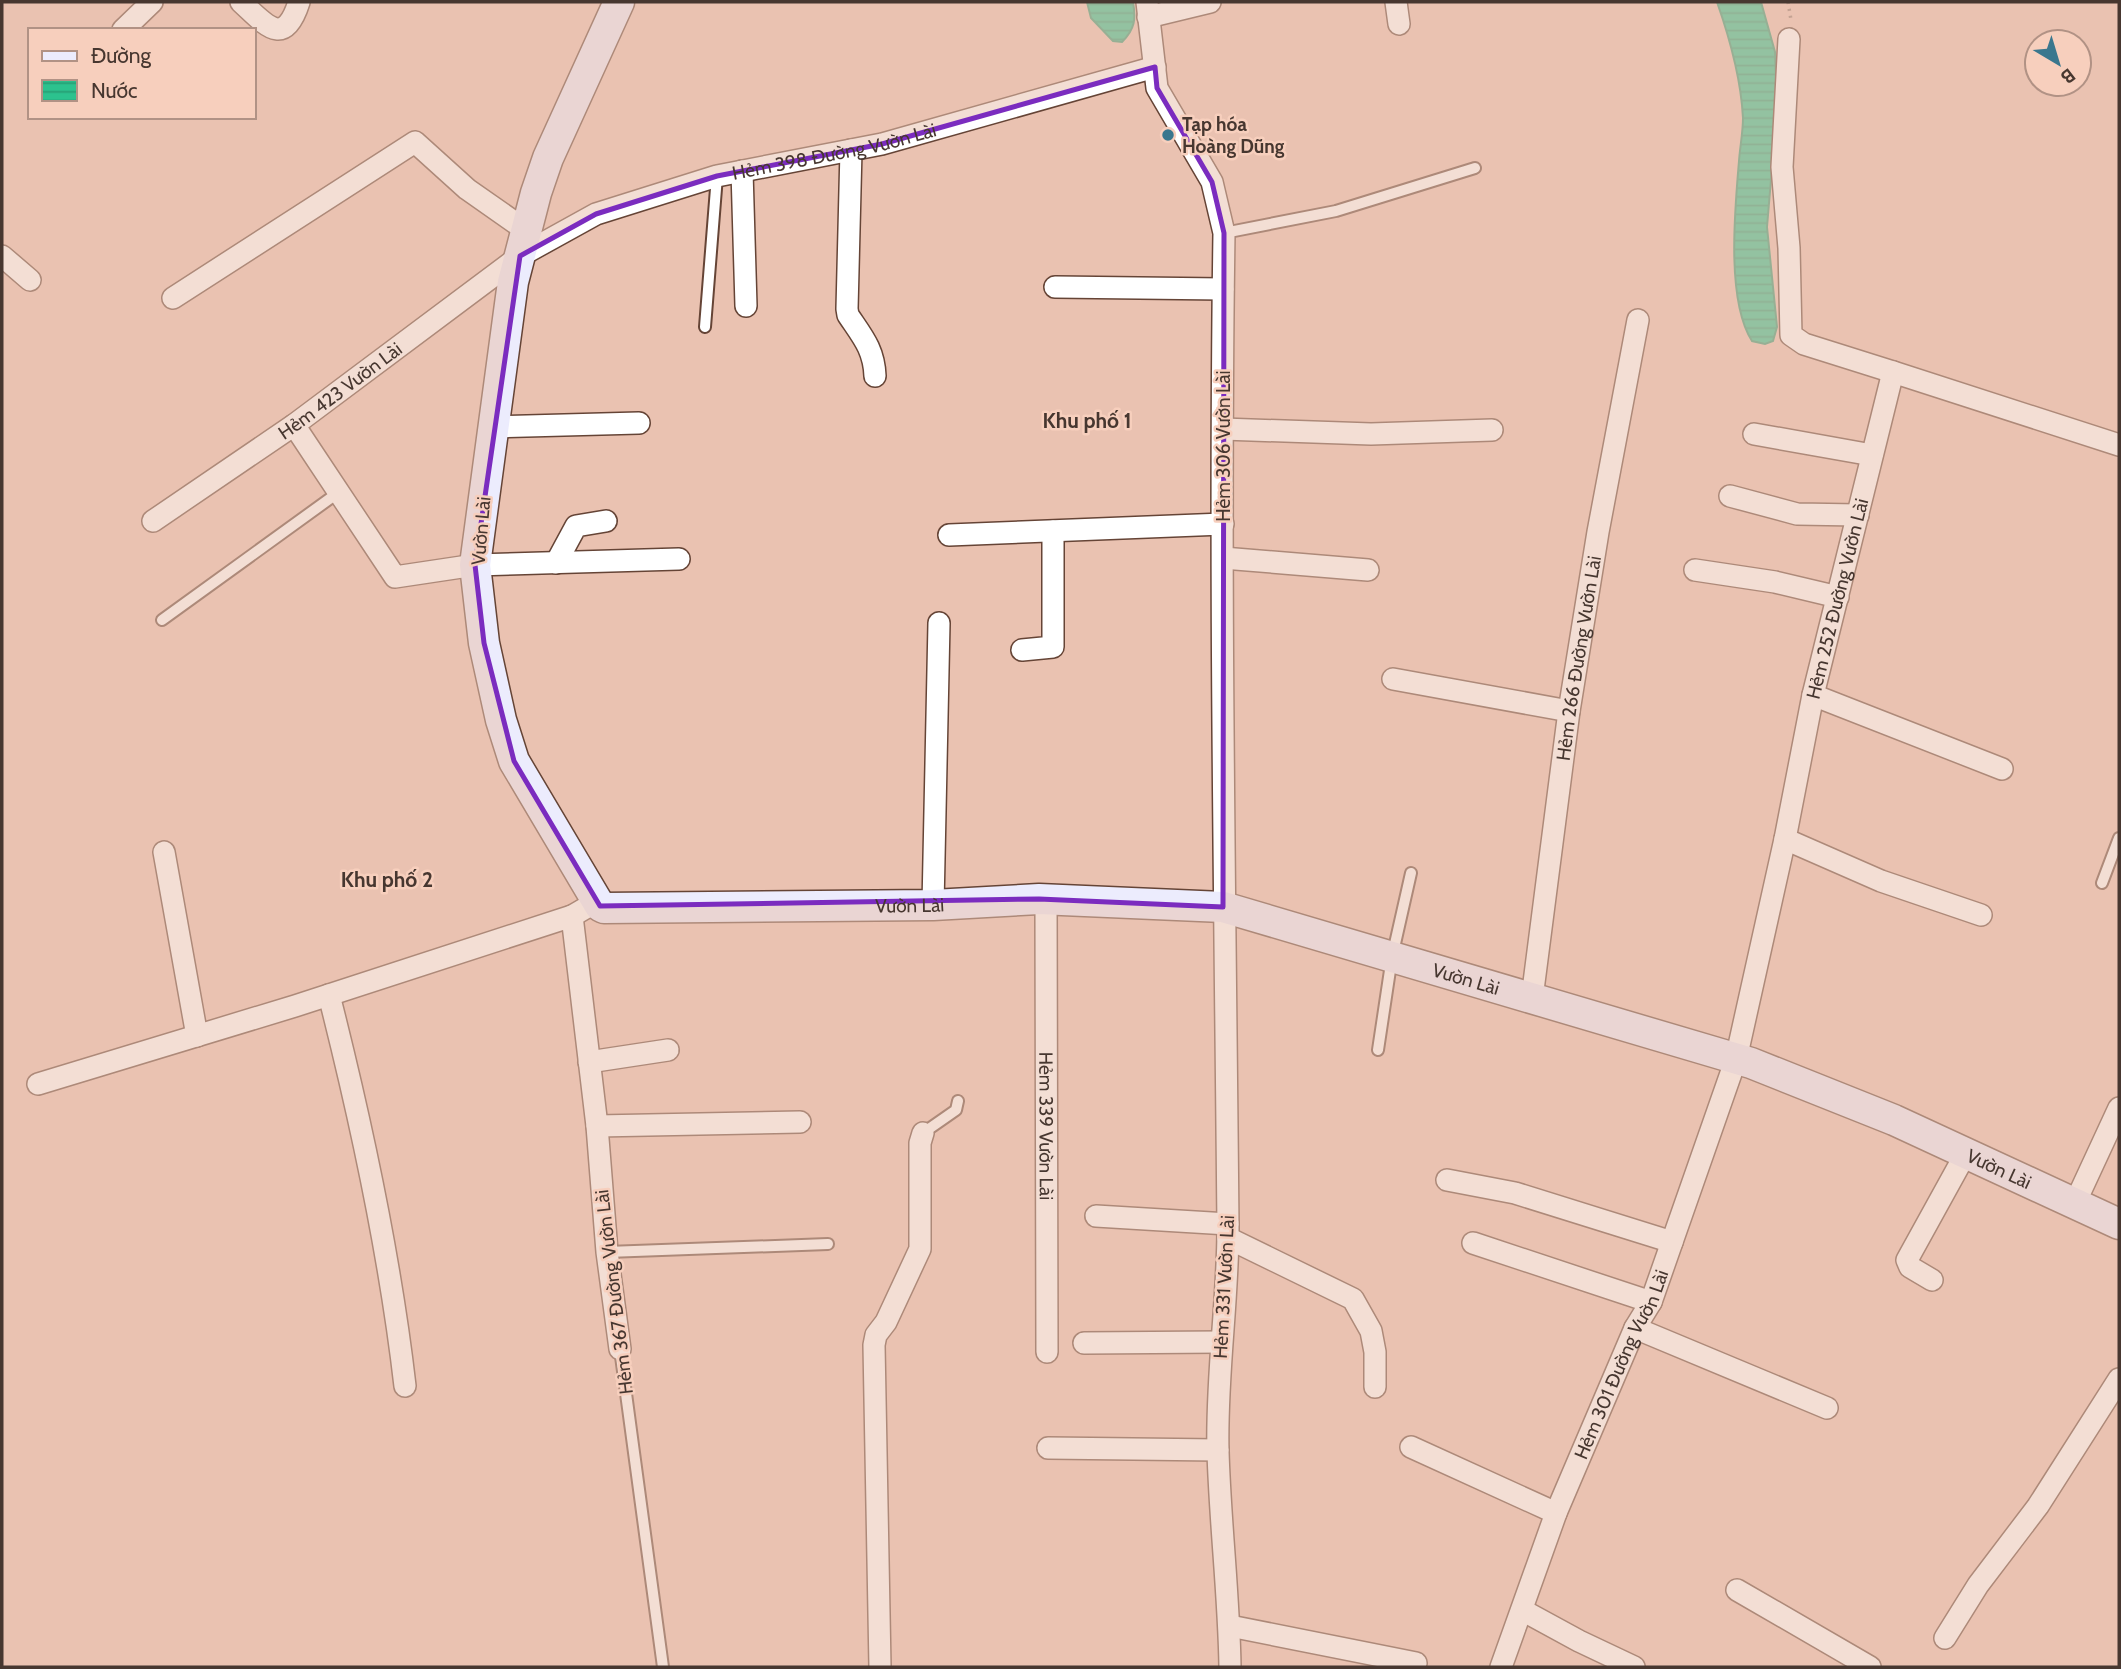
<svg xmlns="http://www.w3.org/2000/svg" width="2121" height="1669" font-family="Cabin,sans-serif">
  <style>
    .water { fill: url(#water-rules); stroke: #349872; stroke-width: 2 }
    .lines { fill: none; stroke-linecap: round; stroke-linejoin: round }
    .lane-casing { stroke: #654436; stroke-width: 14 }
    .street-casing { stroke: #654436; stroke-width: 24 }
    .secondary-casing { stroke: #654436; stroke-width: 33 }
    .path { stroke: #977b6f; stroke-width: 3.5; stroke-dasharray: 2 5; stroke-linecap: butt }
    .lane { stroke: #fff; stroke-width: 10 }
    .street { stroke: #fff; stroke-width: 21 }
    .secondary { stroke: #ececfd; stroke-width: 30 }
    .marked { fill: none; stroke: #7b2cbf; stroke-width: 5; stroke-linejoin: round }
    .poi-dot { fill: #3a778e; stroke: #f7cfbd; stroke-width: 2.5 }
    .labels { text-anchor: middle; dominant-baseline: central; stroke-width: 5; stroke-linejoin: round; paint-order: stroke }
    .poi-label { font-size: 19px; font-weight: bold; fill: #473730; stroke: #f7cfbd; text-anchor: start }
    .street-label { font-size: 19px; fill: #473730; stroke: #f7cfbd }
    .neighbourhood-label { font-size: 21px; font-weight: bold; fill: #473730; stroke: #f7cfbd }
  </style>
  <defs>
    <pattern id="water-rules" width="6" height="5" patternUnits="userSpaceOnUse" patternTransform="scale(1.75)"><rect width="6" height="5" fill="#2cc28e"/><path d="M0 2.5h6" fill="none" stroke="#279e74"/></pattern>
  </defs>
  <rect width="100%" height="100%" fill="#eac2b1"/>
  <path class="water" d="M1087 2H1133C1136 19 1135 29 1122 42L1113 41 1091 18Z
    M1717 2H1761L1775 52 1777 108 1767 227 1777 327 1773 341 1765 344 1752 341C1726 300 1735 209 1739 161 1740 147 1743 132 1743 118 1741 78 1730 39 1717 2Z"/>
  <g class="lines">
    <g class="lane-casing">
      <path id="lane" d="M1224 233 1336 211 1475 168
        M705 327 717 176
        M162 620 339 492
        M2102 883 2119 838
        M1378 1050 1392 957 1411 873
        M923 1133 956 1110 958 1101
        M607 1252 828 1244
        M620 1349 663 1667"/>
    </g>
    <g class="street-casing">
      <g id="street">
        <path d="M241 2C266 25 284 49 299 2"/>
        <path d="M1147 2 1157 88 1212 182 1224 233C1219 565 1225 896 1228 1228 1228 1302 1216 1377 1218 1451 1220 1523 1229 1595 1230 1667"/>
        <path d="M1396 2 1399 24"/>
        <path d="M1148 17 1210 2"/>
        <path d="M123 30 152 2"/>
        <path d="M1789 39 1782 167 1789 248 1791 335 1804 344 1893 372"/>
        <path d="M851 150 847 309 848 315C862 336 874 349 875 376"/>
        <path d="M742 171 746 306"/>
        <path d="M2 256 30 280"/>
        <path d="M1055 287 1223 289"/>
        <path d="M173 298 415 142 467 189 527 231"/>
        <path d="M294 425 395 577 475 565 679 559"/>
        <path d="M494 427 639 423"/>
        <path d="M1223 429 1371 434 1492 430"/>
        <path d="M1754 434 1872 455"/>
        <path d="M1730 496 1797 514 1858 515"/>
        <path id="s1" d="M153 521 294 425 520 256 596 214 717 176 882 144 1155 67"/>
        <path d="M949 535 1223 524"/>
        <path d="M1223 558 1368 570"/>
        <path d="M556 563 576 526 606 521"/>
        <path d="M1695 570 1775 582 1838 597"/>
        <path d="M1022 650 1053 647V531"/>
        <path d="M1393 679 1569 711"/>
        <path d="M1813 695 2002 769"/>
        <path d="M1785 839 1881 881 1981 915"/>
        <path d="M164 852 197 1036"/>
        <path id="s2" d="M1046 900 1047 1352"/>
        <path d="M933 905 939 623"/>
        <path d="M572 916 597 1126 607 1252 620 1349"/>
        <path d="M329 995C361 1121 390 1256 405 1386"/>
        <path id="s3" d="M1532 998 1569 711 1598 532 1638 320"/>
        <path d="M589 1062 668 1050"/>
        <path d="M38 1084 295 1006 572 916 596 902"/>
        <path d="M597 1126 800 1122"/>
        <path d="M1447 1180 1515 1193 1672 1242"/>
        <path d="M2075 1203 2119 1108"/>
        <path d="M1096 1216 1228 1224"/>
        <path d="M1228 1238 1353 1299 1371 1331 1375 1352V1387"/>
        <path d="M1473 1243 1651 1302"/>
        <path d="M1932 1280 1910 1267 1907 1260 1966 1153"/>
        <path d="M1635 1328 1827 1408"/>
        <path d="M1084 1343 1221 1342"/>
        <path d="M1411 1447 1556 1513"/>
        <path d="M1048 1448 1218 1450"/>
        <path d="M1737 1590 1870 1667"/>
        <path d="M1522 1610 1579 1641 1634 1667"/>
        <path d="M1230 1626 1416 1663"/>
        <path d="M1945 1638 1978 1585 2038 1506 2119 1379"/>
        <path d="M880 1667 874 1345 876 1335 886 1322 920 1249V1143L923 1133"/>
        <path id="s4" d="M1501 1667 1556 1513 1635 1328 1651 1302 1736 1059 1785 839 1813 695 1893 372 2119 445"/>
      </g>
    </g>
    <g class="secondary-casing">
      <g id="secondary">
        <path id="s5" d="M619 2 548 158 536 193 513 282 475 565 484 643 501 720 514 761 600 906 604 908 933 905 1039 899 1223 907 1751 1063 1894 1120 2119 1224"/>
      </g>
    </g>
    <path class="path" d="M1788 2 1791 20"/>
    <use href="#lane" class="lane"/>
    <use href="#street" class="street"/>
    <use href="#secondary" class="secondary"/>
  </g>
  <path d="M0 0H2121V1669H0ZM1155 67 1157 88 1212 182 1224 233 1223 907 1039 899 600 906 514 761 484 643 475 565 520 256 596 214 717 176 882 144Z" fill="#eac2b1" fill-opacity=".55" fill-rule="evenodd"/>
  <path class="marked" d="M1155 67 1157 88 1212 182 1224 233 1223 907 1039 899 600 906 514 761 484 643 475 565 520 256 596 214 717 176 882 144Z"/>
  <circle class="poi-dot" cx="1168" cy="135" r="7"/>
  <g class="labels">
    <g class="poi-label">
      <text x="1182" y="124">Tạp hóa<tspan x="1182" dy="22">Hoàng Dũng</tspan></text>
    </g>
    <g class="street-label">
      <text stroke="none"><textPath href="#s1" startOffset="786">Hẻm 398 Đường Vườn Lài</textPath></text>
      <text stroke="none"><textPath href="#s1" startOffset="228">Hẻm 423 Vườn Lài</textPath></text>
      <text transform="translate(1223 446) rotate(-90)">Hẻm 306 Vườn Lài</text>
      <text transform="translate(481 531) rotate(-85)">Vườn Lài</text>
      <text stroke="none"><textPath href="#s4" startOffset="1124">Hẻm 252 Đường Vườn Lài</textPath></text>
      <text stroke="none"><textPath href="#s3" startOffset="343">Hẻm 266 Đường Vườn Lài</textPath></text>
      <text stroke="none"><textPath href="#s5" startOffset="1265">Vườn Lài</textPath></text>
      <text stroke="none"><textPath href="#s5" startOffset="1832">Vườn Lài</textPath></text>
      <text stroke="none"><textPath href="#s2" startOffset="226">Hẻm 339 Vườn Lài</textPath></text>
      <text stroke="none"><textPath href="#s5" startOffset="2399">Vườn Lài</textPath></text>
      <text transform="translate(1224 1287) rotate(-87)">Hẻm 331 Vườn Lài</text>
      <text transform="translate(614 1292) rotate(-97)">Hẻm 367 Đường Vườn Lài</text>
      <text stroke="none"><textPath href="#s4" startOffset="326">Hẻm 301 Đường Vườn Lài</textPath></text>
    </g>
    <g class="neighbourhood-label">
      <text x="1087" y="420">Khu phố 1</text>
      <text x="387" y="879">Khu phố 2</text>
    </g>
  </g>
  <rect width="2121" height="1669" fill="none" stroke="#473730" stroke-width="7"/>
  <rect x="28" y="28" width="228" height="91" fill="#f7cfbd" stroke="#b19285" stroke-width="2"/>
  <rect x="42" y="51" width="35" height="10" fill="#ececfd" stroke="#b19285" stroke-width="2"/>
  <text x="91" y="63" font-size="21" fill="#473730">Đường</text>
  <rect x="42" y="80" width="35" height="21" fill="url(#water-rules)" stroke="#b19285" stroke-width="2"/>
  <text x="91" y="98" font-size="21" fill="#473730">Nước</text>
  <g transform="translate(2058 63) rotate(142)"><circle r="33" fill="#f7cfbd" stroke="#b19285" stroke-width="2"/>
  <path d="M0-5L12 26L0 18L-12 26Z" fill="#3a778e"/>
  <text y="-10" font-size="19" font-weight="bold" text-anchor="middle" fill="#473730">B</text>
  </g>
</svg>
